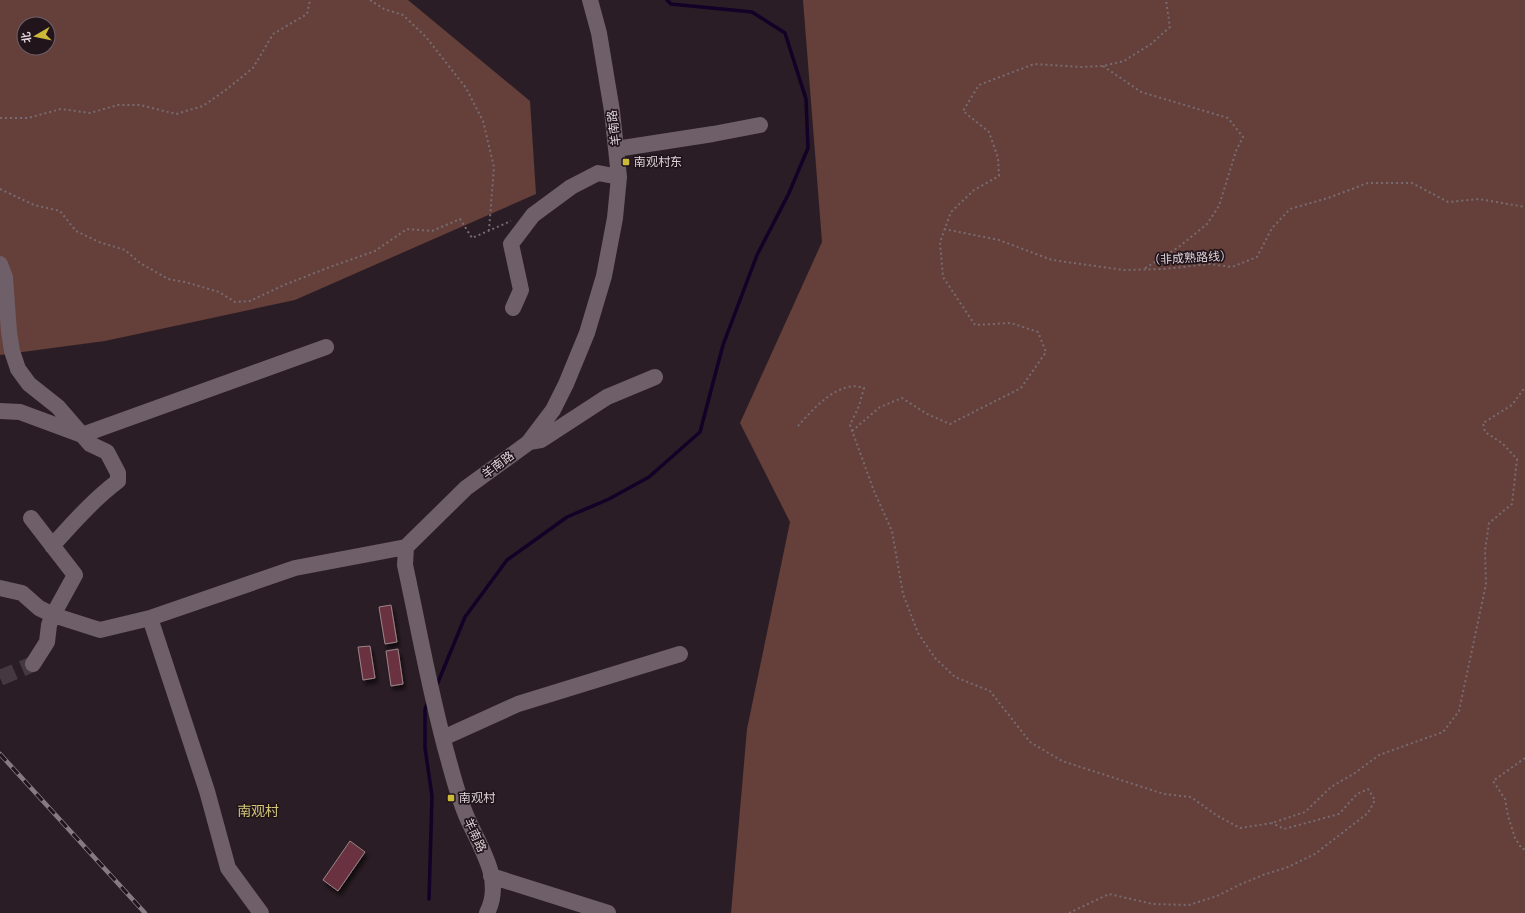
<svg xmlns="http://www.w3.org/2000/svg" width="1525" height="913" font-family="'Fira Sans Condensed','Noto Sans SC',sans-serif">
  <style>
    .green { fill: #653f39; fill-rule: evenodd }
    .lines { fill: none; stroke-linecap: round; stroke-linejoin: round }
    .stream { stroke: #130128; stroke-width: 3.5 }
    .building { fill: #6a333f; stroke: #9a8588; filter: url(#shadow) }
    .minor-tunnel { stroke: #463840; stroke-width: 16; stroke-dasharray: 16 8; stroke-linecap: butt }
    .path { stroke: #786c72; stroke-width: 2; stroke-dasharray: 2 3; stroke-linecap: butt }
    .minor { stroke: #6f5f68; stroke-width: 16 }
    .rail-casing { stroke: #877b82; stroke-width: 4.5 }
    .rail { stroke: #21141b; stroke-width: 3; stroke-dasharray: 9; stroke-linecap: butt }
    .poi-dot { fill: #cdb938; stroke: #21141b; stroke-width: 1.5 }
    .labels { text-anchor: middle; dominant-baseline: central; stroke-width: 3.5; stroke-linejoin: round; paint-order: stroke }
    .street-label { font-size: 12px; fill: #ded4d9; stroke: #21141b }
    .poi-label { font-size: 12px; fill: #ded4d9; stroke: #21141b; text-anchor: start }
    .quarter-label { font-size: 14px; fill: #d3c678; stroke: #21141b }
  </style>
  <defs>
    <filter id="shadow"><feDropShadow dx="2.5" dy="4.5" stdDeviation="2" flood-color="#0009"/></filter>
  </defs>
  <rect width="100%" height="100%" fill="#2b1d25"/>
  <path class="green" d="M0 0H408L530 101 536 194 295 300 105 341 0 355ZM24 24H48V48H24Z
    M803 0H1525V913H731L747 729 790 522 740 423 822 242Z"/>
  <g class="lines">
    <path class="stream" d="M436 687 465 617 507 560 567 517 609 499 649 477 700 432 723 345 757 255 789 193 808 148 806 99 785 33 752 12 671 4 667 0
      M428 702 425 709V748L432 796 429 899"/>
  </g>
  <path class="building" d="M391 605 397 642 385 644 379 607Z
    M370 646 375 678 363 680 358 647Z
    M398 649 403 684 391 686 386 651Z
    M350 841 365 852 338 891 323 880Z"/>
  <g class="lines">
    <path class="minor-tunnel" d="M0 678 33 664"/>
    <path class="path" d="M370 0 384 9 403 15 426 37 466 88 483 121 494 167 489 230
      M1103 66 1141 92 1228 118 1243 137 1236 151 1219 206 1207 224 1180 246 1144 269
      M0 118H28L61 109 90 113 118 105H140L176 114 203 106 227 89 253 68 273 34 307 14 310 0
      M0 189 34 205 60 211 76 231 99 242 125 250 140 263 168 279 185 282 219 292 235 302 250 301 284 285 330 267 375 251 407 229 432 231 460 219 472 238 511 221
      M944 229 999 240 1052 260 1124 270 1164 269 1210 264 1232 267 1257 257 1272 228 1290 209 1328 198 1368 183H1412L1448 202 1479 199 1525 207
      M798 426C813 409 839 379 864 388L859 406 850 425 874 491 892 531 903 594 918 633 935 658 955 677 990 691 1030 742 1062 761 1164 794 1191 797 1216 815 1240 828 1272 823 1305 812 1331 787 1355 773 1379 755 1443 732 1459 711 1486 584 1485 551 1489 523 1512 504 1517 459 1502 443 1485 432 1483 423 1512 405 1525 387
      M852 431 880 407 902 398 927 414 950 424 1021 388 1046 352 1038 332 1011 323 975 325 943 277 940 242 951 212 974 190 999 176 998 158 989 132 963 111 979 85 1034 64 1082 67 1103 66 1124 61 1151 44 1170 27 1166 0
      M1525 758 1493 781 1505 799 1508 816 1515 838 1522 849H1525
      M1069 913 1109 894 1153 904 1189 905 1217 896 1239 885 1263 875 1288 867 1315 854 1368 813 1375 800 1368 789 1357 794 1339 814 1284 829 1272 823"/>
    <path class="minor" d="M616 149 713 134 760 125
      M0 264 5 277 9 332 12 351 18 369 29 384 58 407 90 444 107 452 118 473V481C93 500 73 523 52 546
      M513 308 521 290 511 244 533 215 571 187 598 173 619 177
      M0 411 20 412 82 435 326 347
      M529 442 541 440 607 397 655 377
      M31 518 75 575 53 615 49 625 47 642 33 664
      M0 588 22 593 39 608 53 615 100 630 150 618 207 791 228 868 261 913
      M150 618 295 568 406 547
      M443 738 518 704 680 654
      M491 876 608 913
      M487 913C503 882 483 852 470 824 460 804 454 780 448 758 430 694 419 629 405 565L406 547 466 488 528 443 553 410 566 384 587 333 604 276 615 218 619 177 612 111 599 33 590 0"/>
    <g class="rail-casing">
      <path id="rail" d="M0 754 145 913"/>
    </g>
    <use href="#rail" class="rail"/>
  </g>
  <g class="poi-dot">
    <rect x="622" y="158" width="8" height="8" rx="2"/>
    <rect x="447" y="794" width="8" height="8" rx="2"/>
  </g>
  <g class="labels">
    <g class="street-label">
      <text transform="translate(614 128) rotate(-97)">羊南路</text>
      <text transform="translate(1190 258) rotate(-3)">（非成熟路线）</text>
      <text transform="translate(498 465) rotate(-37)">羊南路</text>
      <text transform="translate(475 835) rotate(65)">羊南路</text>
    </g>
    <g class="poi-label">
      <text x="634" y="162">南观村东</text>
      <text x="459" y="798">南观村</text>
    </g>
    <g class="quarter-label">
      <text x="258" y="811">南观村</text>
    </g>
  </g>
  <g transform="translate(36 36) rotate(261)"><circle r="19" fill="#21141b" stroke="#6d6167"/>
  <path d="M0-3L7 15L0 10L-7 15Z" fill="#cdb938"/>
  <text y="-6" font-size="11" font-weight="bold" text-anchor="middle" fill="#ded4d9">北</text>
  </g>
</svg>
